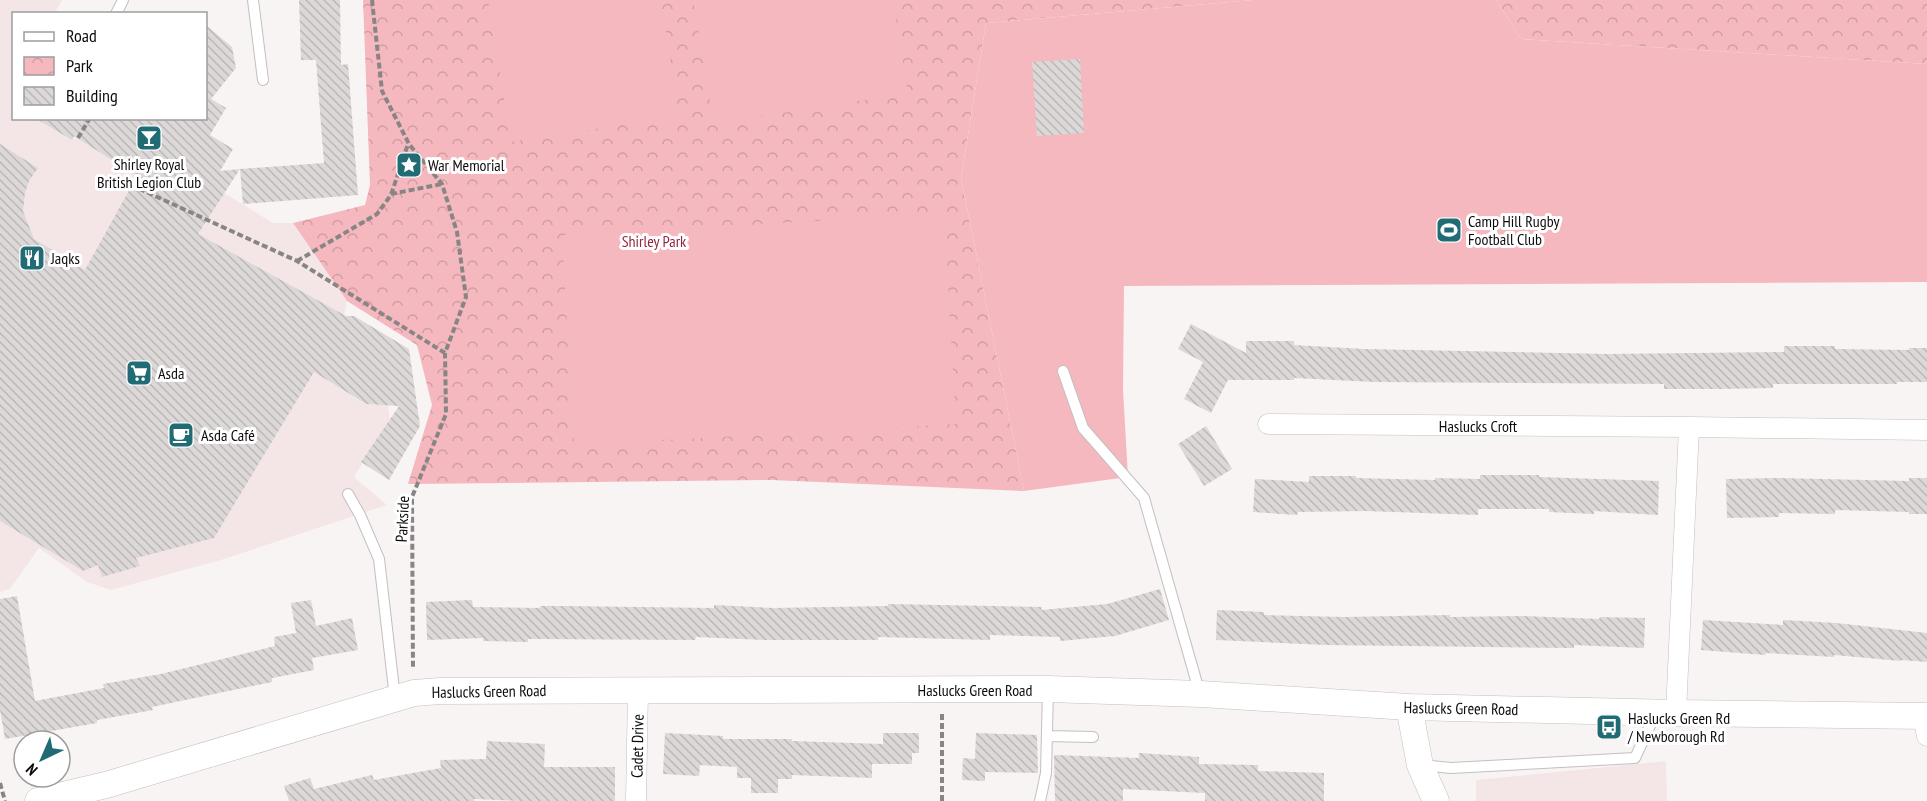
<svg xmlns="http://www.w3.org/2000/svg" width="1927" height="801" font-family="'PT Sans Narrow',sans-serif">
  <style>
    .built { fill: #f4e6e7 }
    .park { fill: url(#park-crowns) }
    .garden { fill: #f5b8be }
    .building { fill: url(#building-back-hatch) }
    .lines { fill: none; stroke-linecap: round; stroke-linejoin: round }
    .service-casing { stroke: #c4bfc0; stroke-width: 12 }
    .minor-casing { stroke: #c4bfc0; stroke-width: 21 }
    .tertiary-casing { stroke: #c4bfc0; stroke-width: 27 }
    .path { stroke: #888585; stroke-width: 4; stroke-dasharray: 6 3; stroke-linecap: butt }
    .service { stroke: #fff; stroke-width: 10 }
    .minor { stroke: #fff; stroke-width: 20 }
    .tertiary { stroke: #fff; stroke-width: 26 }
    .labels { text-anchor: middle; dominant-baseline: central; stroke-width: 6; stroke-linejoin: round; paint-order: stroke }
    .poi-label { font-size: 16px; fill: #0d0b0b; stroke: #fff; text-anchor: start }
    .park-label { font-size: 16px; fill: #952640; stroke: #fff }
    .street-label { font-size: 16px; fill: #0d0b0b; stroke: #fff }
  </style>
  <defs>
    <pattern id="park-crowns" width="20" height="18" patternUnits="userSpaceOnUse" patternTransform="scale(1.5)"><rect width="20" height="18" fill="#f5b8be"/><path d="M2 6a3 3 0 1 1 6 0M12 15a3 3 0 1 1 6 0" fill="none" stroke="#d19da2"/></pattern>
    <pattern id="building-back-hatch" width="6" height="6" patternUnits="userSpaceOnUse" patternTransform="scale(1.5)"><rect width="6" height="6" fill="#ddd8d8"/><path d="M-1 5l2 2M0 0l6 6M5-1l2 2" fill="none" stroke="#bcb8b8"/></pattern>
  </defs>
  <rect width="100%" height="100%" fill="#f9f4f4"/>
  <path class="built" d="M0 0H62L56 11 59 13 14 14V118L85 119 73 139 78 138 211 185 273 223H293L347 301 344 316 314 372 365 404 388 405 390 420 354 477 387 505 221 560 111 590 87 582 39 548 10 589 0 592Z
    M1666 761 1667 801H1476V780Z"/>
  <path class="park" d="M363 0H1253L986 23 961 178 1024 491 772 480 408 484 432 405 417 345 347 301 293 223 365 205 370 185Z
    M1496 0H1927V64L1521 39Z"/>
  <path class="garden" d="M488 0H661L679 116 511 142Z
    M693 0H893L908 93 714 124Z
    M1253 0H1496L1521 39 1927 64V282L1124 286 1123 389 1128 477 1024 491 961 178 986 23Z
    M944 214 956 424 574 445 562 235Z"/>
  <path class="building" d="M299 0H340L341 65 348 64 358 195 243 204 240 169 324 163 316 60H301Z
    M206 25 232 47 236 68 211 99 226 108 210 135 233 149 220 171 240 169 198 234 346 316H354L409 349 420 426 389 480 361 462 399 406 366 404 314 372 214 538 136 558 140 566 102 577 98 565 83 571 0 521V144L38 168 29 181 25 193 23 211 34 239 85 270 137 176 74 136 72 140 35 118H206Z
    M1080 59 1084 133 1037 136 1032 62Z
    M1191 324 1246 353V341H1294V345L1364 349 1607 354 1784 352V346H1835V349L1909 350V348H1927V382H1897V384H1773V388L1721 389H1664V384L1374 382 1294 378V380H1228L1211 413 1184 399 1203 362 1178 349Z
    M1206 426 1232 469 1204 486 1178 444Z
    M1480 475H1539V477L1659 481 1658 515 1594 511V514L1549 512V509H1478V515L1366 511 1298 512 1297 515 1253 512 1255 479 1309 482V476H1356V478L1435 480V478L1480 479Z
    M1778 478 1909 481V478H1927V514H1909V512L1835 510V514L1779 513V517L1727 518 1726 479Z
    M1160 589 1169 620 1115 636 1060 641V637L990 635V640L878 637V640H764L696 637 695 640 528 639V642L483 641V638L427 640 426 602 472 600 473 607 540 608V606H564L714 608V605L773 608 888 606V604L1042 607 1041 610 1107 604Z
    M17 596 35 701 104 688 103 684 161 674 275 646 274 637 296 633 291 603 311 600 316 626 352 618 358 650 312 658 314 670 272 678V682L152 707 153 710 97 720V723L5 739 0 710V599Z
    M1217 610 1264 612V615L1345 617 1450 615V617L1524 616 1599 619 1600 617 1645 618 1644 648 1574 645V648L1326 645 1216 640Z
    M1703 620 1783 625V620L1836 623 1927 633V662L1901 660V661L1834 655V657L1766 653 1765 655 1701 650Z
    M665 733 723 736V739H792V741L883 744V733H919V753H912V764H872V778L792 775V779H778V793H751V778H737V767L700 765 699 776 663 774Z
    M976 733 1037 735 1038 773 985 772V781L962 780 963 758 975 759Z
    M487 741 545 744 544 767H615V801H522L474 799V801H289L284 786 310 778 314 789 372 775 374 780 441 768 440 760 486 759Z
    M1139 753 1199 757V764L1258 765V771L1324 773V801H1205V793L1123 789V801H1055L1054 755 1139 758Z"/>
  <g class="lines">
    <g class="service-casing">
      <path id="service" d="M253 0 263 80
        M116 14 123 0
        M1063 371 1083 428 1144 498 1200 694
        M348 494 360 515 379 559 395 698
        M1047 736 1093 737
        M1421 765 1451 768 1635 758 1656 713
        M1040 801 1046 773 1048 689"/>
    </g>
    <g class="minor-casing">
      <path id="minor" d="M1268 424 1689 427 1676 713
        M1689 427 1927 430
        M1923 716 1927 736
        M636 801 638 690"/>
    </g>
    <g class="tertiary-casing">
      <path id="tertiary" d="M1409 707 1420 765 1436 801
        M38 801 106 785 414 693 440 691 1048 689 1201 694 1409 707 1676 713 1927 716"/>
    </g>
    <path class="path" d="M372 0 382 91 409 144 442 184 457 232 466 297 445 353 446 414 412 497 413 669
      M78 138 90 118
      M131 185 297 261 445 353
      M391 194 442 184
      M297 261 377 214 391 195 408 144
      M0 783 5 801
      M942 801V714"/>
    <use href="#service" class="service"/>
    <use href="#minor" class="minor"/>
    <use href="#tertiary" class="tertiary"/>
  </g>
  <defs>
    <g id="bar-square" transform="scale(1.35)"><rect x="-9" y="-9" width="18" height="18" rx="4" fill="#216b74" stroke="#fff"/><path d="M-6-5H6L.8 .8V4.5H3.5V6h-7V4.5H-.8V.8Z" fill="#fff"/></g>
    <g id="sight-square" transform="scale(1.35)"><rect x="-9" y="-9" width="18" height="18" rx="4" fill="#216b74" stroke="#fff"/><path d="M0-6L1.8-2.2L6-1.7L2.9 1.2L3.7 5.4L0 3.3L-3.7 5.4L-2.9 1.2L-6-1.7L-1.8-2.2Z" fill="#fff"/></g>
    <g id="stadium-square" transform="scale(1.35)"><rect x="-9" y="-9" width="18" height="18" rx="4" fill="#216b74" stroke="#fff"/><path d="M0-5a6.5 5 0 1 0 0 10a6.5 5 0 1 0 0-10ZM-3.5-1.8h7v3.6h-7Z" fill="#fff"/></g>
    <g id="restaurant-square" transform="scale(1.35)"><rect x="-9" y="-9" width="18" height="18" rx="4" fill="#216b74" stroke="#fff"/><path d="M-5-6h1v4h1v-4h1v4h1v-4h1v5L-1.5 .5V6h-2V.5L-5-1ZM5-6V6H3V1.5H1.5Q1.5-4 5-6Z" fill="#fff"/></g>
    <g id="supermarket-square" transform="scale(1.35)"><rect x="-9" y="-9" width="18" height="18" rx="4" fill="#216b74" stroke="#fff"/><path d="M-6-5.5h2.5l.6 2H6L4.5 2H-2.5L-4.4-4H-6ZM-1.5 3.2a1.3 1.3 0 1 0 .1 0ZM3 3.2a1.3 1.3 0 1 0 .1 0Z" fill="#fff"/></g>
    <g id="cafe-square" transform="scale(1.35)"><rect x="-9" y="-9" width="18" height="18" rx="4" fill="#216b74" stroke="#fff"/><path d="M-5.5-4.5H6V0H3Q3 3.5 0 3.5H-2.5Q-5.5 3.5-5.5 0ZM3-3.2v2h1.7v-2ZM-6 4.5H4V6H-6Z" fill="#fff"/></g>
    <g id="bus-square" transform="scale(1.35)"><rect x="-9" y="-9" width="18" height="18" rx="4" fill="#216b74" stroke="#fff"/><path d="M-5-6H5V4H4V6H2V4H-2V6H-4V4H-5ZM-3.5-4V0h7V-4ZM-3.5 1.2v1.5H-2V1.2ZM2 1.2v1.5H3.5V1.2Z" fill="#fff"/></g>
  </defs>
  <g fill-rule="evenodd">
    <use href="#bar-square" x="149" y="138"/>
    <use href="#sight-square" x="409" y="165"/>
    <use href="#stadium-square" x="1449" y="230"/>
    <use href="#restaurant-square" x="32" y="258"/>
    <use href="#supermarket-square" x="139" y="373"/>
    <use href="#cafe-square" x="181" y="435"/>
    <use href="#bus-square" x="1609" y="727"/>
  </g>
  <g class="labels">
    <g class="poi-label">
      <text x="149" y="164" text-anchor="middle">Shirley Royal<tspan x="149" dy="18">British Legion Club</tspan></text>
      <text x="428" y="165">War Memorial</text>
      <text x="1468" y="221">Camp Hill Rugby<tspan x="1468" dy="18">Football Club</tspan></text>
      <text x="51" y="258">Jaqks</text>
      <text x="158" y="373">Asda</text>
      <text x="201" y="435">Asda Café</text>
      <text x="1628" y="718">Haslucks Green Rd<tspan x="1628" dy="18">/ Newborough Rd</tspan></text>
    </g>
    <g class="park-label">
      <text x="654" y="241">Shirley Park</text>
    </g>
    <g class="street-label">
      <text x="1478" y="426">Haslucks Croft</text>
      <text transform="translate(402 519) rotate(-87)">Parkside</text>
      <text x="975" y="690">Haslucks Green Road</text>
      <text transform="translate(489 691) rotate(-1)">Haslucks Green Road</text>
      <text transform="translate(1461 708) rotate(1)">Haslucks Green Road</text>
      <text transform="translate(637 746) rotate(-89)">Cadet Drive</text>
    </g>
  </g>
  <rect x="12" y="12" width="195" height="108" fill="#ffffff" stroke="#9e9d9d" stroke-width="1.5"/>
  <rect x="24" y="32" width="30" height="9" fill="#ffffff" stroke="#9e9d9d" stroke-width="1.5"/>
  <text x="66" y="42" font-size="18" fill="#0d0b0b">Road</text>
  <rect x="24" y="57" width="30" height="18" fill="url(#park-crowns)" stroke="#9e9d9d" stroke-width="1.5"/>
  <text x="66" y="72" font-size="18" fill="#0d0b0b">Park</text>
  <rect x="24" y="87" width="30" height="18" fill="url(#building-back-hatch)" stroke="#9e9d9d" stroke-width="1.5"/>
  <text x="66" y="102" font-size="18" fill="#0d0b0b">Building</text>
  <g transform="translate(42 759) rotate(224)"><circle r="28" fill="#ffffff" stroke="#9e9d9d" stroke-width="1.5"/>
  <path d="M0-4.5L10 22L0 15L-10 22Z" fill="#216b74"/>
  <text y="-9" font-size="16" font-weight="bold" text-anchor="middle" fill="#0d0b0b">N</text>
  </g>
</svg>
